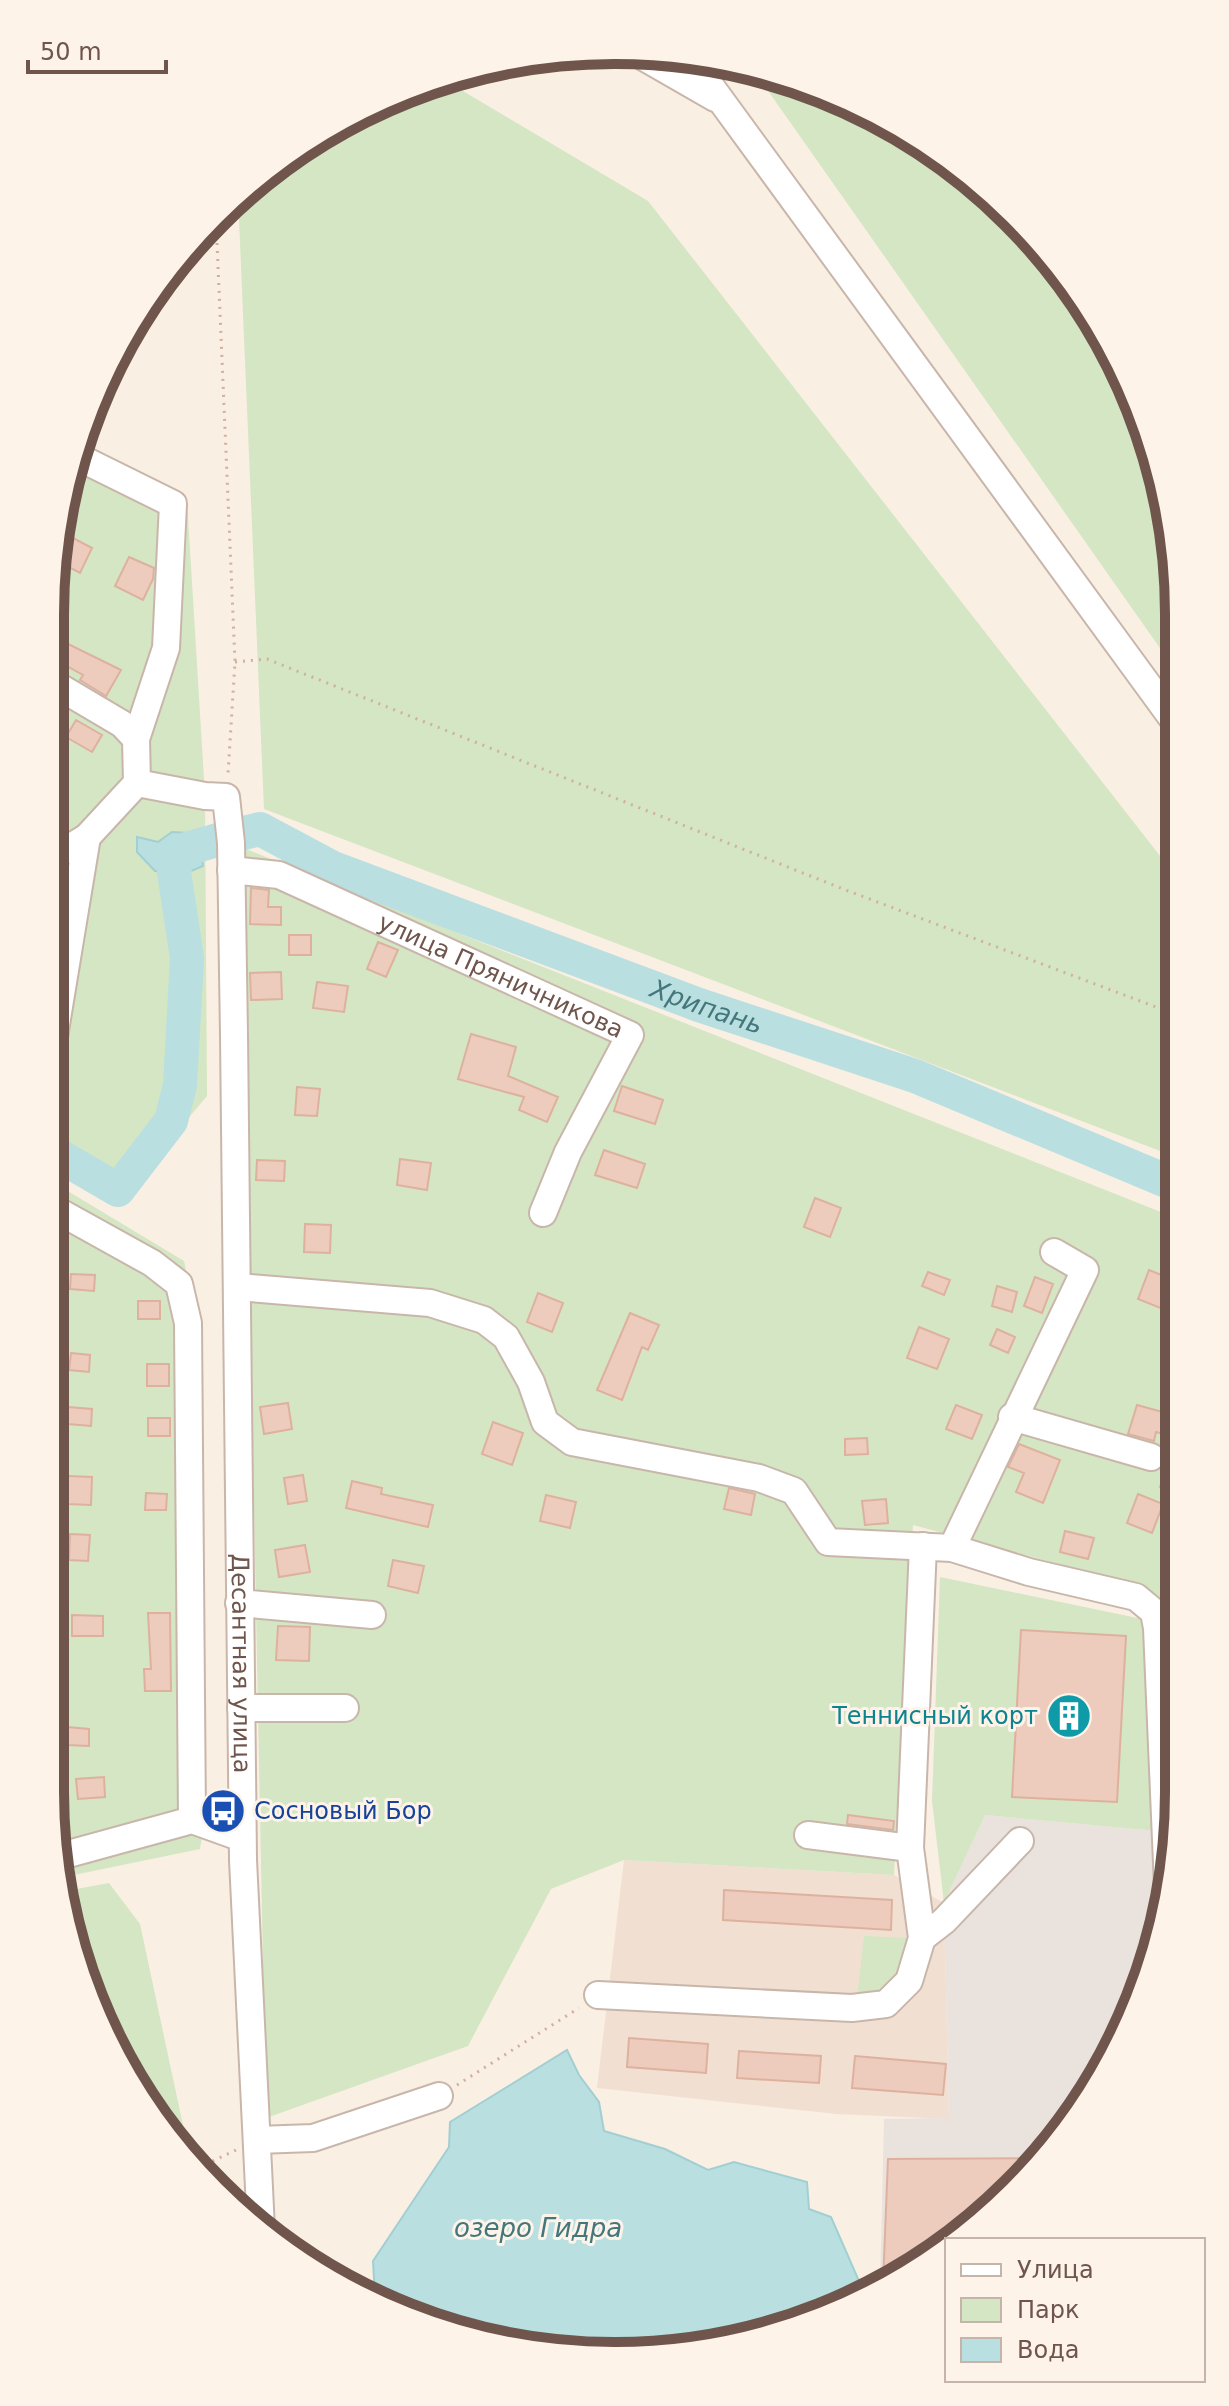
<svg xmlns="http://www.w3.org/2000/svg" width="1229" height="2406" font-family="'DejaVu Sans',sans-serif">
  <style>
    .residential { fill: #f1e0d2 }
    .industrial { fill: #e9e2dd }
    .green { fill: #d4e6c3 }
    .water { fill: #b9dfe1; stroke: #a1cfd2; stroke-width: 2 }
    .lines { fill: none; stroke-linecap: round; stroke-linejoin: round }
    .river { stroke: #b9dfe1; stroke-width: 34 }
    .building { fill: #edccbd; stroke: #deb19f; stroke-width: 2 }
    .minor-casing { stroke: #c9b6ab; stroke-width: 30 }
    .path { stroke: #d1afa1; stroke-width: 3; stroke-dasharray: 2 6; stroke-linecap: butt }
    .minor { stroke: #fff; stroke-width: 26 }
    .labels { text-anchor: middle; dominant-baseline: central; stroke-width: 6; stroke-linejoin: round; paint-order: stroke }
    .street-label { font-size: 24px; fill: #6f554b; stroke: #fdf3e9 }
    .culture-label { font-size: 24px; fill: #0d838f; stroke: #fdf3e9; text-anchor: end }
    .transit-label { font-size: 24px; fill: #164399; stroke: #fdf3e9; text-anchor: start }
    .water-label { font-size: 26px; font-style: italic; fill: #44777b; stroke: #fdf3e9 }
    .rim { fill: none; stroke: #6f554b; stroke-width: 10 }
  </style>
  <rect width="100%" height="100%" fill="#faefe3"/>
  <path class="residential" d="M624 1860 894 1875 944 1903 949 2119 836 2114 597 2088Z"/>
  <path class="industrial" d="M985 1815 1157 1831 1159 1940 1121 2041 1014 2190 880 2286 884 2119 949 2118 944 1903Z"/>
  <path class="green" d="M752 68 864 108 986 190 1063 271 1136 399 1174 540V668Z
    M441 78 648 201 1175 875 1176 1157 264 809 238 195 332 126Z
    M79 443 187 500 205 796 207 1096 115 1205 51 1166V578L69 469Z
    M241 847 1176 1218 1177 1703 1174 1638 1140 1586 913 1525 894 1875 624 1860 551 1889 468 2046 266 2118Z
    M51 1181 184 1261 192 1298 204 1825 200 1849 64 1877 50 1791Z
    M940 1577 1147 1620 1157 1831 985 1815 944 1903 932 1801Z
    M109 1883 140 1924 184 2130 181 2151 167 2135 80 1973 66 1891Z
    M864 1936 909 1938 902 1965 886 1990 857 1998Z"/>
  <path class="water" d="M172 832 188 833 200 844 203 866 189 872 155 871 137 852V837L158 842Z
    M567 2050 579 2075 599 2102 604 2131 665 2149 708 2170 734 2162 807 2182 809 2209 831 2217 866 2297 688 2351 504 2345 375 2296 373 2261 449 2147 450 2122Z"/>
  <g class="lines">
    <g class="river">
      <path id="s1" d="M240 834 260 829 333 868 699 1005 915 1076 1176 1185"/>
      <path d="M51 1151 118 1190 171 1121 180 1085 187 958 174 872 179 851 221 839"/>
    </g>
  </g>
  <path class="building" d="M71 537 92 548 80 573 59 562Z
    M129 557 154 568 153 579 143 600 115 586Z
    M66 643 121 670 106 696 80 680 83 675 56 660Z
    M76 720 102 735 92 752 66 737Z
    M251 888 269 890 268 907H281V925L250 924Z
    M289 935H311V955H289Z
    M378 942 398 950 386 977 367 969Z
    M281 972 282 999 251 1000 250 973Z
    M317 982 348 986 344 1012 313 1008Z
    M471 1034 516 1047 508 1076 558 1097 547 1122 519 1110 524 1097 458 1079Z
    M622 1086 663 1100 655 1124 614 1111Z
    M297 1087 320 1089 317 1116 295 1115Z
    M604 1150 645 1164 637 1188 595 1175Z
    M400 1159 431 1163 427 1190 397 1185Z
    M257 1160 285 1161 284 1181 256 1180Z
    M815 1198 841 1208 830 1237 804 1227Z
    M305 1224 331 1225 330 1253 304 1252Z
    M1149 1270 1174 1280 1163 1309 1138 1299Z
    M928 1272 950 1280 944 1295 922 1286Z
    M71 1274 95 1275 94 1291 70 1289Z
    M1035 1277 1053 1284 1042 1313 1024 1306Z
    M997 1286 1017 1292 1012 1312 992 1306Z
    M538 1293 563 1303 552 1332 527 1322Z
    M138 1301H160V1319H138Z
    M630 1313 659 1325 648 1350 642 1347 622 1400 597 1390Z
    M919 1327 949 1339 937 1369 907 1358Z
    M997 1329 1015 1337 1008 1353 990 1345Z
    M71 1353 90 1355 89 1372 69 1370Z
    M147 1364H169V1386H147Z
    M288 1403 292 1429 264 1434 260 1407Z
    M956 1405 982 1415 972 1439 946 1429Z
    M1137 1405 1177 1416 1171 1436 1156 1432 1154 1441 1128 1434Z
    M68 1407 92 1409 91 1426 68 1424Z
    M148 1418H170V1436H148Z
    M493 1422 523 1433 512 1465 482 1454Z
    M867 1438 868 1454 845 1455V1439Z
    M1019 1444 1060 1460 1043 1503 1016 1492 1024 1473 1008 1467Z
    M1176 1445H1177V1493L1160 1487Z
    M303 1475 307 1501 288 1504 284 1478Z
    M68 1476 92 1477 91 1505 68 1504Z
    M352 1481 382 1488 381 1494 433 1505 428 1527 346 1508Z
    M729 1488 755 1494 751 1515 724 1509Z
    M146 1493 167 1494 166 1510H145Z
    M1138 1494 1163 1504 1152 1533 1127 1523Z
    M546 1495 576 1502 570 1528 540 1521Z
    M886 1499 888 1523 865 1525 862 1501Z
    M1065 1531 1094 1538 1088 1559 1060 1552Z
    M70 1534 90 1535 88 1561 69 1560Z
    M305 1545 310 1572 279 1577 275 1550Z
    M393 1560 424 1566 418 1593 388 1586Z
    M148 1613H170L171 1691H145L144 1669H151Z
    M72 1615 103 1616V1636H72Z
    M278 1626 310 1627 309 1661 276 1660Z
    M1021 1630 1126 1636 1117 1802 1012 1797Z
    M67 1727 89 1729V1746L67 1745Z
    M104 1777 105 1797 78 1799 76 1779Z
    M848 1815 894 1821 893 1830 847 1824Z
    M724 1890 892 1900 891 1930 723 1920Z
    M629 2038 708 2044 706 2073 627 2067Z
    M739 2051 821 2056 819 2083 737 2078Z
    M855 2056 946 2064 943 2095 852 2088Z
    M1037 2158 1014 2190 883 2284 888 2159Z"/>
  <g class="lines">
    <g class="minor-casing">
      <g id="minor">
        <path d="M635 52 715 98"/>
        <path d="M690 58 1175 722"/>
        <path d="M74 455 173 504 166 648 136 739"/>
        <path id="s2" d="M51 682 122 724 136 739 137 783 205 796 226 797 231 843 234 1035 243 1860 261 2229"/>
        <path d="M51 859 87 837 137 783"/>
        <path id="s3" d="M231 870 279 875 630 1035 568 1152 543 1213"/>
        <path d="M51 1055 87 837"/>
        <path d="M51 1207 152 1263 179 1284 188 1323 192 1820"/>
        <path d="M250 1288 430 1303 484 1320 506 1337 531 1382 545 1422 572 1442 759 1478 794 1491 828 1542 952 1548 1029 1572 1136 1597 1154 1612 1157 1628 1168 1887"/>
        <path d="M1012 1417 1151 1457"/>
        <path d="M952 1548 1085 1270 1054 1252"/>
        <path d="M239 1603 372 1615"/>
        <path d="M241 1708H345"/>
        <path d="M51 1797 53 1208"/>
        <path d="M808 1835 910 1848"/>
        <path d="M61 1856 192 1820 242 1838"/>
        <path d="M922 1938 944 1921 1020 1841"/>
        <path d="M598 1995 852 2008 886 2004 909 1981 922 1938 910 1848 923 1546"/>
        <path d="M257 2140 313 2138 439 2096"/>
      </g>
    </g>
    <path class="path" d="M216 219 235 662 228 774
      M235 662 267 659 843 889 1172 1013 1175 1011
      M457 2085 579 2008
      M198 2168 236 2150"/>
    <use href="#minor" class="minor"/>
  </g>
  <defs>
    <g id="building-disc" transform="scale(2.3)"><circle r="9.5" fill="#0f9aa8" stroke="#fdf3e9"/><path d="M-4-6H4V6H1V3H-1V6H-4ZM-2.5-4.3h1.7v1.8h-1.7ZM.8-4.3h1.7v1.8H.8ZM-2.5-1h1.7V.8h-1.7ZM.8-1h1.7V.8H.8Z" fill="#fff"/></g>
    <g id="bus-disc" transform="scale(2.3)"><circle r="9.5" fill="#1a4fb4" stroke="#fdf3e9"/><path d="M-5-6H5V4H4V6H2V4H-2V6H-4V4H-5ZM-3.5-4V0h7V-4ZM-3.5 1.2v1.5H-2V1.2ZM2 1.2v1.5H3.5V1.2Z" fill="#fff"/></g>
  </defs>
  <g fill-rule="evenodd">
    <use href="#building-disc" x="1069" y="1716"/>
    <use href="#bus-disc" x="223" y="1811"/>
  </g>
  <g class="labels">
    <g class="street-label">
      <text stroke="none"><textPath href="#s3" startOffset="292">улица Пряничникова</textPath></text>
      <text stroke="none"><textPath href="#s2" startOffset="1104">Десантная улица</textPath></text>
    </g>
    <g class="culture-label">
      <text x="1038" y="1716">Теннисный корт</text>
    </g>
    <g class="transit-label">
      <text x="254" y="1811">Сосновый Бор</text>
    </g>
    <g class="water-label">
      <text stroke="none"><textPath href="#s1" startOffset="502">Хрипань</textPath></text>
      <text x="538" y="2228">озеро Гидра</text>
    </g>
  </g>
  <path d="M0 0H1229V2406H0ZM614 64H615A550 550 0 0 1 1165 614V1792A550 550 0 0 1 615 2342H614A550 550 0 0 1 64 1792V614A550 550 0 0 1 614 64Z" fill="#fdf3e9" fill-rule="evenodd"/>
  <path class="rim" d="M614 64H615A550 550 0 0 1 1165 614V1792A550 550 0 0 1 615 2342H614A550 550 0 0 1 64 1792V614A550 550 0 0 1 614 64Z"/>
  <rect x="945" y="2238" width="260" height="144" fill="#fdf3e9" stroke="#c4b4aa" stroke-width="2"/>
  <rect x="961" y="2264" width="40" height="12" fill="#ffffff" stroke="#c4b4aa" stroke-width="2"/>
  <text x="1017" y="2278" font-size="24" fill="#6f554b">Улица</text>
  <rect x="961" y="2298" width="40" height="24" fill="#d4e6c3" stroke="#c4b4aa" stroke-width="2"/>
  <text x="1017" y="2318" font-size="24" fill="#6f554b">Парк</text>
  <rect x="961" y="2338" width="40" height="24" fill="#b9dfe1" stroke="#c4b4aa" stroke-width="2"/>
  <text x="1017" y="2358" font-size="24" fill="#6f554b">Вода</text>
  <path d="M28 60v12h138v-12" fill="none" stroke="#6f554b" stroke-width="4"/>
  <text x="40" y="60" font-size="24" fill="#6f554b" stroke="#fdf3e9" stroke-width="6" paint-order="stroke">50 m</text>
</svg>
